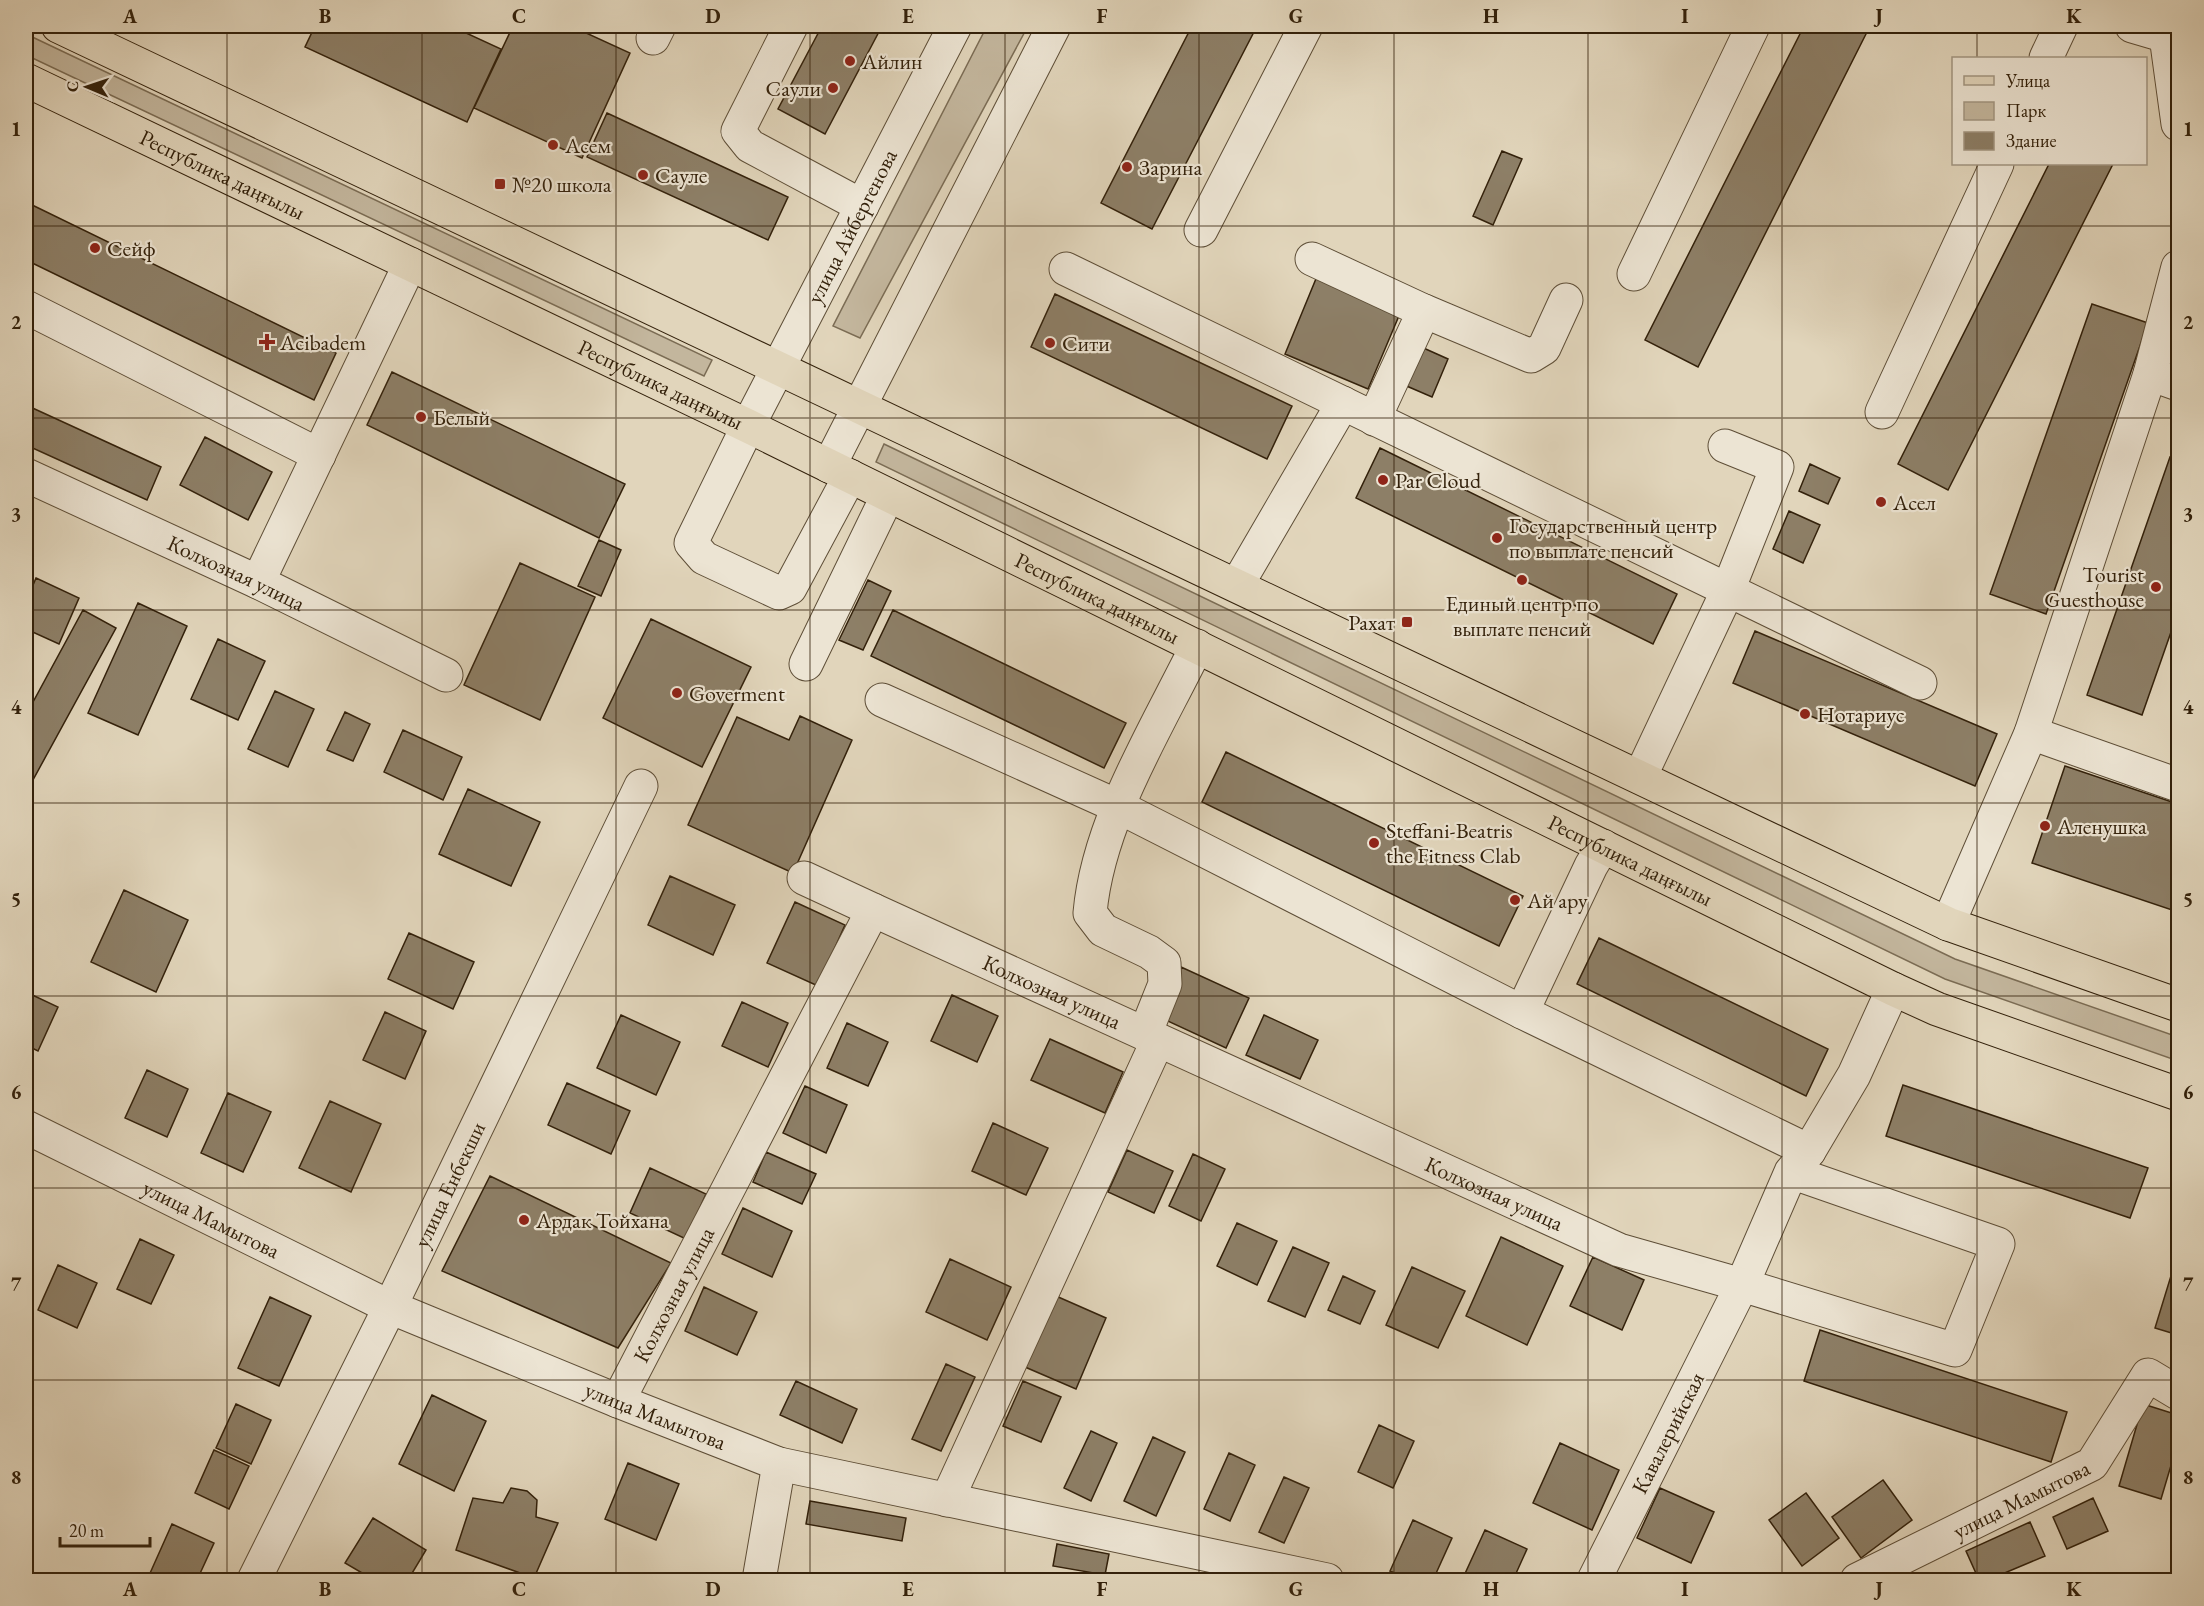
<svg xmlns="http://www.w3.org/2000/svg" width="2204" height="1606" font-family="'EB Garamond',serif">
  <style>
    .green { fill: #c3b69d; stroke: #7b6c54; stroke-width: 1.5 }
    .building { fill: #8d7f67; stroke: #33210b; stroke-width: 1.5 }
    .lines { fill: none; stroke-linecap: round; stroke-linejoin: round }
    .minor-casing { stroke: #5e4e37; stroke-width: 35 }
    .major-casing { stroke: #33210b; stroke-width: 35 }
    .minor { stroke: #ece4d3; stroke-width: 33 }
    .major { stroke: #e1d5bb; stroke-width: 33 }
    .grid { fill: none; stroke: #33210b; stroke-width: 1.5; stroke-opacity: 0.55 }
    .poi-dot { fill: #8f2418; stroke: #ece4d3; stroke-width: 2 }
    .labels { text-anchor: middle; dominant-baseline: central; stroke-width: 4.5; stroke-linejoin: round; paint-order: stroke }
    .poi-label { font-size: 22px; fill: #33210b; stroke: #ece4d3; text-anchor: start }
    .street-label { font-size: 22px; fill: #33210b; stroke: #ece4d3 }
    .neatline { fill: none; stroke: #33210b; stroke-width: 2 }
    .grid-label { font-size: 20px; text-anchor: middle; font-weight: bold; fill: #33210b }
  </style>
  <rect width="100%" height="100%" fill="#e1d5bb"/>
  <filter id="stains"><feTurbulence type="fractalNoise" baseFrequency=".00333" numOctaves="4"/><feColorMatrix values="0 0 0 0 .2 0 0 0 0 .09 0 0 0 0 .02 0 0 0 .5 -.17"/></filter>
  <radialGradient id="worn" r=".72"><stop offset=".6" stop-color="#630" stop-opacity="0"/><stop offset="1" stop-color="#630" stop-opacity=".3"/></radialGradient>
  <path class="green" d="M987 26H1028L860 338 833 326Z
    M26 34 712 360 704 376 26 55Z
    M884 444 1955 959 2178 1037V1061L1945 979 876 462Z"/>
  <path class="building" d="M315 26H451L501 49 467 122 305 47Z
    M513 26H571L630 53 582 158 474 108Z
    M822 26H882L825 134 778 109Z
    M1192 26H1257L1152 229 1101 203Z
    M1804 26H1870L1698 367 1645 340Z
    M607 113 788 197 768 240 587 157Z
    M1502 151 1522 159 1493 225 1473 216Z
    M2049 164H2113L1948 490 1898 464Z
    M26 202 336 353 314 400 26 260Z
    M1320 269 1404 304 1368 389 1285 354Z
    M1055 294 1292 406 1267 459 1031 347Z
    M2092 304 2148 323 2046 614 1990 594Z
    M1419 346 1448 359 1432 397 1402 384Z
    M392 372 625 484 599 538 367 425Z
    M26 405 161 467 147 500 26 445Z
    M205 437 272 472 248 520 180 485Z
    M1380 448 1677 594 1653 644 1356 498Z
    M2170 457 2178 460V612L2142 715 2087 695Z
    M1810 464 1840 478 1828 504 1799 491Z
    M1789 511 1820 525 1803 563 1773 549Z
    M599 540 621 550 601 596 578 586Z
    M520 563 595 597 540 720 464 685Z
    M36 578 79 598 59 644 26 629V602Z
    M868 580 891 591 863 650 839 640Z
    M138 603 187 626 138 735 88 713Z
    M83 610 116 628 28 789 26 787V715Z
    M893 610 1126 723 1104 768 871 656Z
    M651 619 751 667 702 767 603 718Z
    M1755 631 1997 734 1975 786 1733 683Z
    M218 639 265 661 238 720 191 699Z
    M275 691 314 709 288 767 248 749Z
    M345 712 370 724 353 761 327 750Z
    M800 716 852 740 793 873 688 825 737 717 789 740Z
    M403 730 462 757 443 800 384 772Z
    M1226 752 1523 896 1499 946 1202 802Z
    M2065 766 2178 804V912L2032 863Z
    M468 789 540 822 511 886 439 854Z
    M670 876 735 905 713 955 648 925Z
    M124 890 188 920 156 992 91 962Z
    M795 902 845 925 818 986 767 963Z
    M409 933 474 962 453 1009 388 979Z
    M1599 938 1828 1049 1806 1096 1577 984Z
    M1181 967 1249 998 1226 1048 1159 1017Z
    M26 992 58 1007 38 1051 26 1045Z
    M952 995 998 1016 977 1062 931 1041Z
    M742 1002 788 1023 768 1067 722 1046Z
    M385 1012 426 1031 405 1079 363 1060Z
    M621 1015 680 1042 656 1095 597 1068Z
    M1264 1015 1318 1040 1300 1079 1246 1055Z
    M847 1023 888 1042 868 1086 827 1068Z
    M1050 1039 1123 1072 1105 1113 1031 1080Z
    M147 1070 188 1089 167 1137 125 1118Z
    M567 1083 630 1111 611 1154 548 1125Z
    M1903 1085 2148 1168 2130 1218 1886 1136Z
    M805 1086 847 1105 826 1153 783 1133Z
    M228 1093 271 1112 243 1172 201 1153Z
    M330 1101 381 1124 351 1192 299 1168Z
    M993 1123 1048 1148 1026 1195 972 1171Z
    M1127 1150 1173 1171 1154 1213 1108 1192Z
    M766 1152 816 1174 802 1204 753 1182Z
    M1193 1154 1225 1169 1201 1221 1169 1206Z
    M650 1168 706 1194 686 1239 630 1213Z
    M490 1176 671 1263 618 1348 442 1271Z
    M743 1208 792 1231 772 1277 722 1254Z
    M1237 1223 1277 1241 1257 1285 1217 1266Z
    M1501 1237 1563 1266 1527 1345 1466 1316Z
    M140 1239 174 1255 151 1304 117 1289Z
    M1293 1247 1329 1263 1305 1317 1268 1301Z
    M2178 1253V1335L2155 1328Z
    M1593 1257 1644 1280 1622 1330 1570 1306Z
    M950 1259 1011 1287 987 1340 926 1312Z
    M58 1265 97 1283 77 1328 38 1310Z
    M1412 1267 1465 1291 1438 1348 1386 1325Z
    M1343 1276 1375 1291 1360 1324 1328 1310Z
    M704 1287 757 1312 737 1355 685 1331Z
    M1056 1296 1106 1318 1076 1389 1025 1367Z
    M270 1297 311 1316 279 1386 238 1368Z
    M1820 1330 2067 1412 2051 1462 1804 1381Z
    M946 1364 975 1377 941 1451 912 1439Z
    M796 1381 857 1409 842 1443 780 1415Z
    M1023 1381 1061 1397 1041 1442 1003 1426Z
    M432 1395 486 1421 454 1491 399 1464Z
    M236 1404 271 1420 251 1464 216 1448Z
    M2143 1404 2178 1415V1442L2161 1499 2119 1486Z
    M1379 1425 1414 1441 1393 1488 1358 1472Z
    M1091 1431 1117 1443 1091 1501 1064 1488Z
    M1153 1437 1185 1452 1156 1516 1124 1501Z
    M1560 1443 1619 1470 1592 1530 1533 1503Z
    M214 1450 249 1466 229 1509 195 1493Z
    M1229 1453 1255 1465 1230 1521 1204 1509Z
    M628 1463 679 1484 656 1540 605 1519Z
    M1284 1477 1309 1488 1284 1543 1259 1532Z
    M1883 1480 1912 1520 1861 1558 1832 1517Z
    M511 1488 527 1491 537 1500 536 1517 558 1523 534 1578 456 1550 473 1498 503 1503Z
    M1660 1488 1714 1512 1691 1563 1637 1538Z
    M1806 1493 1839 1538 1802 1566 1769 1520Z
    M2093 1498 2108 1531 2067 1549 2053 1517Z
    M810 1501 906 1518 902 1541 806 1524Z
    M373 1518 426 1550 408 1580H374L345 1563Z
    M1413 1520 1452 1538 1433 1580H1411L1390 1571Z
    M2030 1522 2045 1556 1988 1580H1979L1966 1551Z
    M172 1524 214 1543 197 1580H147Z
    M1485 1530 1527 1549 1513 1580H1467L1463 1578Z
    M1057 1544 1109 1554 1105 1575 1053 1566Z"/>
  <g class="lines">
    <g class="minor-casing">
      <g id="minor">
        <path d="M791 26 738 131 750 146 862 206"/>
        <path d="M2132 26 2166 36 2178 124"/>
        <path d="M653 38 659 26"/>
        <path d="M2046 58 2061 26"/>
        <path d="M1201 230 1306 26"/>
        <path d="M1312 259 1424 311 1374 419"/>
        <path d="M1066 269 1728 590 1640 777"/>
        <path d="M1634 274 1753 26"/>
        <path d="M26 307 319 455"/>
        <path d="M1424 311 1531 356 1544 348 1566 300"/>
        <path d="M2150 374 2178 384"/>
        <path d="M1882 412 1997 164"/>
        <path d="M1725 446 1777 467 1728 590 1920 683"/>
        <path d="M829 466 1054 26"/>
        <path id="s1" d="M26 475 258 582 446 675"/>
        <path id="s2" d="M850 476 790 588 779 593 704 558 691 543 748 426 955 26"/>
        <path d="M258 582 410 264"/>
        <path d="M1237 585 1343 403"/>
        <path d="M806 664 888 495"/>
        <path d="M882 700 1117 806 1522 1012 1809 1151"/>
        <path d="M2031 733 2178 785"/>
        <path d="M804 878 873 910"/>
        <path d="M1948 924 2031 733 2150 374 2178 267"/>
        <path d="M1522 1012 1591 866 1603 846"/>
        <path d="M1145 1034 1165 984 1164 963 1149 952 1103 930 1090 913C1098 821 1157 728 1197 646"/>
        <path id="s3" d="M26 1127 390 1307 618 1401 779 1464 1327 1580"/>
        <path d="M1791 1172 1998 1244 1955 1350 1742 1285 1791 1172 1809 1151 1854 1075 1893 989"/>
        <path id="s4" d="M618 1401 873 910 1619 1250 1742 1285 1594 1580"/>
        <path d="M947 1500 1158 1040"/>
        <path id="s5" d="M254 1580 390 1307 641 786"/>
        <path d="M759 1580 779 1464"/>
        <path id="s6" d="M1857 1580 2092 1464 2148 1375 2178 1393"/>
      </g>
    </g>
    <g class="major-casing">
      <g id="major">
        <path d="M58 26 1948 924 2178 1005"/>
        <path id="s7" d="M26 80 748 426 1893 989 1937 1009 2178 1094"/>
      </g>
    </g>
    <use href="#minor" class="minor"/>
    <use href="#major" class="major"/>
  </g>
  <path class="grid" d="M227 26V1580M422 26V1580M616 26V1580M810 26V1580M1005 26V1580M1199 26V1580M1394 26V1580M1588 26V1580M1782 26V1580M1977 26V58M1977 164V1580M26 226H2178M26 418H2178M26 610H2178M26 803H2178M26 996H2178M26 1188H2178M26 1380H2178"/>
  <g class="poi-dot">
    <circle cx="850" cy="61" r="6"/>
    <circle cx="833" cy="88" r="6"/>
    <circle cx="553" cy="145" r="6"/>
    <circle cx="1127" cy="167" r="6"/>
    <circle cx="643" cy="175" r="6"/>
    <rect x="494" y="178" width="12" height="12" rx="3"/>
    <circle cx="95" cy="248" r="6"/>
    <path d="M264 333h6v6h6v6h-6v6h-6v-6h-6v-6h6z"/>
    <circle cx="1050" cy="343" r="6"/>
    <circle cx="421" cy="417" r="6"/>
    <circle cx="1383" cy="480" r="6"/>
    <circle cx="1881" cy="502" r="6"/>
    <circle cx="1497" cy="538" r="6"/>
    <circle cx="1522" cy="580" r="6"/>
    <circle cx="2156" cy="587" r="6"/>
    <rect x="1401" y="616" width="12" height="12" rx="3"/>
    <circle cx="677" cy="693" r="6"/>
    <circle cx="1805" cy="714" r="6"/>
    <circle cx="2045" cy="826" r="6"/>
    <circle cx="1374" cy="843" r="6"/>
    <circle cx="1515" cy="900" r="6"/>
    <circle cx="524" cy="1220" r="6"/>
  </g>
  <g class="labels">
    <g class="poi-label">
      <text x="862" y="61">Айлин</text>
      <text x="821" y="88" text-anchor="end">Саули</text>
      <text x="565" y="145">Асем</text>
      <text x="1139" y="167">Зарина</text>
      <text x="655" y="175">Сауле</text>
      <text x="512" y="184">№20 школа</text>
      <text x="107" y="248">Сейф</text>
      <text x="280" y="342">Acibadem</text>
      <text x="1062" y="343">Сити</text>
      <text x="433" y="417">Белый</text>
      <text x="1395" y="480">Par Cloud</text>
      <text x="1893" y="502">Асел</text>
      <text x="1509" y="525">Государственный центр<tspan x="1509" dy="25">по выплате пенсий</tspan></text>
      <text x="2144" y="574" text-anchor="end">Tourist<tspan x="2144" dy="25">Guesthouse</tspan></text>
      <text x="1522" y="603" text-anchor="middle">Единый центр по<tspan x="1522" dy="25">выплате пенсий</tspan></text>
      <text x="1395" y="622" text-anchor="end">Рахат</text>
      <text x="689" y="693">Goverment</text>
      <text x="1817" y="714">Нотариус</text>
      <text x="2057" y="826">Аленушка</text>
      <text x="1386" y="830">Steffani-Beatris<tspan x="1386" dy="25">the Fitness Clab</tspan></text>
      <text x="1527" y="900">Ай ару</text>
      <text x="536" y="1220">Ардак Тойхана</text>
    </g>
    <g class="street-label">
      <text stroke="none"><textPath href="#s7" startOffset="218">Республика даңғылы</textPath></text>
      <text stroke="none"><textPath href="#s2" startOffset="597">улица Айбергенова</textPath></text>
      <text stroke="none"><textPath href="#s7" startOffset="704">Республика даңғылы</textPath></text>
      <text stroke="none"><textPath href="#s1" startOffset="232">Колхозная улица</textPath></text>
      <text stroke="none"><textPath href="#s7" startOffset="1190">Республика даңғылы</textPath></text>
      <text stroke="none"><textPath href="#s7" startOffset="1784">Республика даңғылы</textPath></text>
      <text stroke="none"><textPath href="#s4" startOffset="750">Колхозная улица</textPath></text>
      <text stroke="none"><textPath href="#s5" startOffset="441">улица Енбекши</textPath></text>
      <text stroke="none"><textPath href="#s4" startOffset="1236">Колхозная улица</textPath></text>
      <text stroke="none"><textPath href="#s3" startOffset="207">улица Мамытова</textPath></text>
      <text stroke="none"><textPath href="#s4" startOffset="120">Колхозная улица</textPath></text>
      <text stroke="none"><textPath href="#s3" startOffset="693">улица Мамытова</textPath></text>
      <text transform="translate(1668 1433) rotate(-63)">Кавалерийская</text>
      <text stroke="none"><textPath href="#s6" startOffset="183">улица Мамытова</textPath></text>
    </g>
  </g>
  <rect width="2204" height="1606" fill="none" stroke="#e1d5bb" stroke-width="66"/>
  <rect x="1952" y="57" width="195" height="108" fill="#ece4d3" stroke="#a29683" stroke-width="1.5"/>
  <rect x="1964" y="76" width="30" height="9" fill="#e1d5bb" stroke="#a29683" stroke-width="1.5"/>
  <text x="2006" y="87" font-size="18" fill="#33210b">Улица</text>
  <rect x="1964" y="102" width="30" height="18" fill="#c3b69d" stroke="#a29683" stroke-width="1.5"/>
  <text x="2006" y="117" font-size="18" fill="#33210b">Парк</text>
  <rect x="1964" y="132" width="30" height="18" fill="#8d7f67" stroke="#a29683" stroke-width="1.5"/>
  <text x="2006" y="147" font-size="18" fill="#33210b">Здание</text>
  <g transform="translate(87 87) rotate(272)" stroke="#ece4d3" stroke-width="4.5" paint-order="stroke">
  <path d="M0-4.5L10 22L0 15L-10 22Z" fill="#33210b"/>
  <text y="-9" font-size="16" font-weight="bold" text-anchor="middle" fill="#33210b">С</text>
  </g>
  <path d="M60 1537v9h90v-9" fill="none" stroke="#33210b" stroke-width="3"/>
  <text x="69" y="1537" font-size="18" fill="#33210b" stroke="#ece4d3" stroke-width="4.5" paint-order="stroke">20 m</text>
  <rect x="33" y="33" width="2138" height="1540" class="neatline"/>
  <g class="grid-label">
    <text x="130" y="23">A</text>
    <text x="325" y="23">B</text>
    <text x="519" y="23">C</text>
    <text x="713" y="23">D</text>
    <text x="908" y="23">E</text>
    <text x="1102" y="23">F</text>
    <text x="1296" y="23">G</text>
    <text x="1491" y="23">H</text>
    <text x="1685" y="23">I</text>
    <text x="1879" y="23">J</text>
    <text x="2074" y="23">K</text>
    <text x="16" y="136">1</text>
    <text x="2188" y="136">1</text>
    <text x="16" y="329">2</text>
    <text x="2188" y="329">2</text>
    <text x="16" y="521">3</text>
    <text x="2188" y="521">3</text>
    <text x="16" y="714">4</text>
    <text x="2188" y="714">4</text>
    <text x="16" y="906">5</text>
    <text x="2188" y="906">5</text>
    <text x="16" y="1099">6</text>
    <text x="2188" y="1099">6</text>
    <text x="16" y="1291">7</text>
    <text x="2188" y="1291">7</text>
    <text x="16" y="1484">8</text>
    <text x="2188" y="1484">8</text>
    <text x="130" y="1596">A</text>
    <text x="325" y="1596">B</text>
    <text x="519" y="1596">C</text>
    <text x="713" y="1596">D</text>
    <text x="908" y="1596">E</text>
    <text x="1102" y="1596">F</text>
    <text x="1296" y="1596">G</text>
    <text x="1491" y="1596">H</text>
    <text x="1685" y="1596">I</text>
    <text x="1879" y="1596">J</text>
    <text x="2074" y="1596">K</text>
  </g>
  <rect width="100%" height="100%" filter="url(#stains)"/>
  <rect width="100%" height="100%" fill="url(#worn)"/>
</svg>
